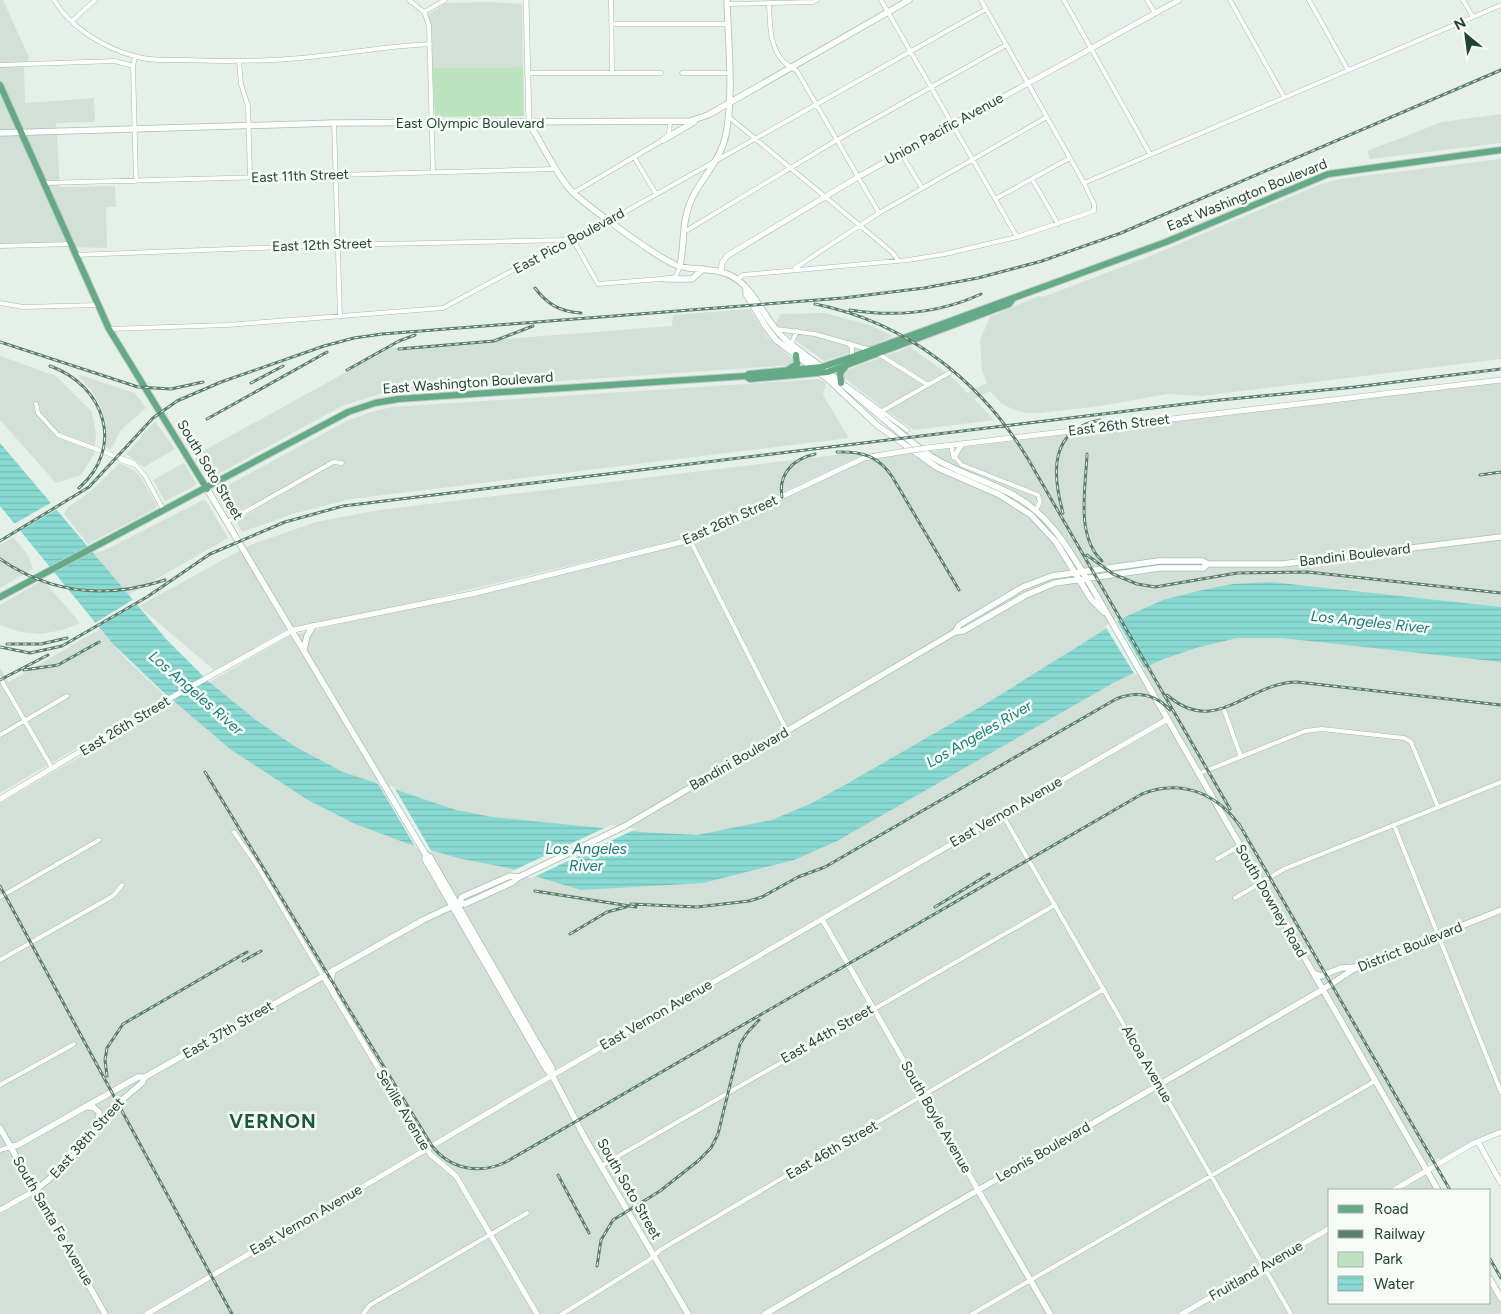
<svg xmlns="http://www.w3.org/2000/svg" width="1501" height="1314" font-family="Figtree,sans-serif">
  <style>
    .built { fill: #d3e0d7 }
    .park { fill: #bce3bd }
    .water { fill: url(#water-rules) }
    .pier { fill: #e5f0e8 }
    .lines { fill: none; stroke-linecap: round; stroke-linejoin: round }
    .minor-casing { stroke: #a6b9ae; stroke-width: 5 }
    .tertiary-casing { stroke: #a6b9ae; stroke-width: 6 }
    .secondary-casing { stroke: #a5c0b0; stroke-width: 7 }
    .primary-casing { stroke: #c1cbc6; stroke-width: 8 }
    .minor { stroke: #fff; stroke-width: 4 }
    .tertiary { stroke: #fff; stroke-width: 5 }
    .secondary { stroke: #fff; stroke-width: 5.5 }
    .primary { stroke: #65aa87; stroke-width: 6 }
    .rail-casing { stroke: #5c7f6d; stroke-width: 3 }
    .rail { stroke: #f6fbf8; stroke-width: 1; stroke-dasharray: 4; stroke-linecap: butt }
    .tertiary-bridge-casing { stroke: #a6b9ae; stroke-width: 6; stroke-linecap: butt }
    .tertiary-bridge { stroke: #fff; stroke-width: 5 }
    .labels { text-anchor: middle; dominant-baseline: central; stroke-width: 5; stroke-linejoin: round; paint-order: stroke }
    .street-label { font-size: 14px; fill: #214432; stroke: #f6fbf8 }
    .water-label { font-size: 15px; font-style: italic; fill: #147c73; stroke: #f6fbf8 }
    .district-label { font-size: 19px; font-weight: bold; letter-spacing: 1px; fill: #1b593a; stroke: #f6fbf8 }
  </style>
  <defs>
    <pattern id="water-rules" width="6" height="5" patternUnits="userSpaceOnUse" patternTransform="scale(1.25)"><rect width="6" height="5" fill="#88dad2"/><path d="M0 2.5h6" fill="none" stroke="#75bcb5"/></pattern>
  </defs>
  <rect width="100%" height="100%" fill="#e5f0e8"/>
  <path class="built" d="M0 0H3L29 57 24 68 25 103 94 98 95 122 56 123 60 187 115 186 116 207H106L107 248 0 245Z
    M491 2 522 4 523 67 432 68V28L428 15 446 3Z
    M1501 114V143L1370 159 1367 151 1442 122Z
    M1501 159V359L1201 396 1167 394 1100 406 1040 413H1025L1012 409 1001 403 990 391 974 399 994 420 914 430 887 411 950 375 967 393 987 383 982 371 980 340 990 317 1039 296 1043 297 1143 259 1321 184 1340 179Z
    M750 309 767 337 794 360 793 365 383 393 342 406 211 478 205 475 194 456 390 348 672 326 673 315Z
    M825 313 870 325 893 336 871 346 824 361 774 325 781 314Z
    M910 347 945 372 883 408 843 377 845 371Z
    M0 356 56 376 92 412 96 434 94 454 81 475 56 483 0 420Z
    M77 374 135 393 146 408 121 430 111 449 106 448V425L101 407 92 391Z
    M820 379 826 383 823 395 849 438 351 499 296 513 242 532 236 521 254 511 251 505 229 516 216 494 217 491 347 421 371 412 392 407Z
    M1501 381V1133L1480 1141 1442 1163 1439 1158 1423 1167 1436 1190H1330V1303H1490V1283L1501 1303V1314H0V803L289 636 686 543 710 535 869 459Z
    M155 421 175 449 144 467 126 454Z
    M850 453 862 455 685 538 413 603 288 629 214 670 139 606 250 545 316 522 379 510Z
    M120 463 135 471 141 478 157 505 155 509 88 544 64 514 68 507 90 492Z
    M184 463 196 483 195 486 165 501 153 480Z
    M203 500 206 501 228 538 127 596 94 553 103 551Z
    M13 537 28 555 33 569 0 588V545Z
    M43 580 80 623 62 630 41 634 20 632 0 625V605Z
    M100 629 126 659 163 694 161 699 0 793V668L9 682Z"/>
  <path class="park" d="M523 67 524 116 435 117 432 68Z"/>
  <path class="water" d="M0 443 167 640 209 682 256 720 294 746 343 772 456 810 492 817 640 832 697 835 772 820 812 803 850 782 987 703 1125 617 1163 600 1202 590 1233 584 1271 582 1501 607V662L1282 638H1237L1196 648 1161 660 1115 682 837 841 794 860 703 883 581 890 508 868 458 858 409 844 355 824 308 800 230 749 161 690 112 643 0 506Z"/>
  <path class="pier" d="M54 501 59 508 18 532 12 525Z
    M134 599 138 604 96 628 93 624Z
    M1116 619 1145 670 1135 675 1105 626Z
    M377 782 394 787 432 852 416 848Z
    M611 825 636 829 532 878 510 872Z"/>
  <g class="lines">
    <g class="minor-casing">
      <path id="minor" d="M54 0C70 27 104 48 134 56 150 61 170 60 187 60 225 62 264 61 301 58 345 54 387 46 430 44
        M409 0 424 12 429 25 433 172
        M611 0 612 72
        M881 0 1017 237
        M1064 0 1150 154
        M1147 0 1155 13
        M1230 0 1284 97
        M1309 0 1348 70
        M1463 0 1473 17
        M727 4 813 2 817 0
        M769 4C770 23 769 47 784 62 788 66 793 68 797 71L879 213
        M424 12 445 0
        M72 21 95 0
        M612 24H727
        M135 57 133 66 136 181
        M239 61 241 84 248 106 250 177
        M0 65 115 61 133 66
        M527 73H661
        M682 73H728
        M729 117 893 253 898 261
        M334 123 340 317
        M901 153 922 188
        M634 157 656 194
        M1032 179 1058 224
        M44 183 556 169
        M1084 183 1501 5
        M573 193 663 140 669 134 670 122
        M995 199 1070 158
        M684 232 837 140 1006 45
        M572 238 598 284 673 278 676 276 680 266
        M0 246 71 244
        M75 255 337 245 568 240
        M795 268 879 213 1047 117
        M737 279 743 275 908 260 945 254 1017 237 1094 211V204L1084 183 981 0
        M0 303 23 307 98 305
        M109 329 227 325 443 308 608 219 623 213 986 9
        M776 329 815 334 871 350
        M848 343 852 348V357
        M791 344 797 331
        M877 353 928 385
        M847 386 907 430
        M36 404 38 413 58 435 134 463 145 476 164 511
        M882 411 949 373
        M951 445 953 455 962 465 1038 495 1040 502 1036 510
        M118 457 121 460 135 465
        M227 522 333 462 342 463
        M690 540 787 731
        M0 678 52 768
        M1223 707 1241 757
        M0 735 67 696
        M1198 774 1305 731 1322 729 1404 738 1411 742 1438 807
        M1002 814 1291 1314
        M1394 825 1501 1092
        M234 832 258 867 323 976
        M1217 859 1239 846
        M0 897 99 840
        M1235 898 1284 869 1501 782
        M0 960 113 896 122 885
        M0 1085 74 1044
        M0 1150 10 1147
        M601 1166 1055 905
        M363 1314 370 1305 527 1213
        M562 1314 649 1260 660 1250 1104 989
        M972 1314 1375 1081"/>
    </g>
    <g class="tertiary-casing">
      <path id="tertiary" d="M526 0 529 123
        M721 271 722 263 727 256 858 177 1179 0
        M927 448 1501 380
        M954 457 962 444
        M0 799 167 700 293 630 476 593 690 540 864 458 906 451
        M822 919 978 1190
        M323 976 430 1154 456 1176 537 1314
        M1478 1142 1501 1183
        M1394 1190 1474 1143 1501 1132
        M0 1210 36 1190
        M147 1314 527 1090 1166 720
        M1182 1314 1330 1228"/>
    </g>
    <g class="secondary-casing">
      <path id="secondary" d="M529 123C542 144 553 168 568 187 580 202 658 258 676 265 695 272 717 266 735 278 758 293 765 323 787 341 803 354 820 365 835 378 867 404 896 431 929 455 956 473 987 480 1015 496 1053 517 1072 555 1094 591L1438 1190
        M0 133 334 123 690 121 708 115 909 0
        M663 140 694 122
        M680 266C685 242 681 222 692 198 703 176 721 160 726 134 734 93 728 42 727 0
        M666 279H692L703 269
        M746 290V294L766 327 776 340 828 379 878 426 938 468 1000 495 1031 515 1056 542 1091 599 1104 612
        M207 489 426 855 425 859 547 1070 552 1075 586 1140 688 1314
        M955 632 959 625 1023 587 1052 576 1159 561H1202L1208 564
        M304 649 307 636 313 626
        M426 855 430 857 536 1041 552 1068V1075
        M459 903 462 897 510 876 519 877
        M333 970 331 981 334 995
        M1313 973 1321 976 1341 968 1357 967
        M87 1107H93L99 1112V1123
        M0 1128 105 1314
        M10 1147 18 1145 138 1077H145L423 920 459 903 465 904 513 882 519 877 625 826 955 632 963 631 1026 595 1055 583 1159 568H1203L1208 564H1282L1501 537
        M36 1190 67 1164 109 1111 142 1083 145 1077
        M978 1190 1050 1314
        M1490 1279 1501 1298
        M765 1314 1322 990 1354 969 1501 910"/>
    </g>
    <g class="primary-casing">
      <path id="primary" d="M0 85 109 329 207 489
        M789 369 797 364 796 355
        M746 376 750 379 828 372 1009 304 1012 300
        M841 383 840 373 845 367
        M0 597 348 412 375 403 398 399 746 376 749 374 822 367 852 357 1166 242 1328 174 1501 150"/>
    </g>
    <use href="#minor" class="minor"/>
    <use href="#tertiary" class="tertiary"/>
    <use href="#secondary" class="secondary"/>
    <use href="#primary" class="primary"/>
    <g class="rail-casing">
      <path id="rail" d="M535 288C547 304 560 312 581 313
        M815 304C906 322 981 381 1028 459L1230 809
        M850 310C894 317 940 313 981 294
        M0 342 138 387 171 389 203 382
        M399 349 494 341 533 326
        M50 366C104 385 126 447 79 488
        M347 370 399 341 415 335
        M251 383 283 366
        M207 419 327 352
        M837 452C862 451 879 456 893 478L959 590
        M1087 454C1086 487 1075 535 1102 561
        M1480 475 1501 472
        M782 497C778 474 793 459 815 454
        M1063 513C1052 473 1049 430 1100 420
        M0 541 89 487 153 418 177 401 221 382 324 346 354 338 382 334 843 298 924 288 978 278 1042 261 1121 233 1501 70
        M1087 555 1113 574 1137 584 1155 587 1237 573 1308 572 1501 593
        M0 559C51 594 107 599 165 580
        M7 644H41L67 638
        M0 647 30 653 62 646 147 597 210 554 285 522 343 506 1210 401 1355 387 1501 369
        M24 670 58 665 99 642
        M0 680 48 655
        M1167 695C1216 738 1248 682 1297 682L1501 705
        M205 772 432 1146C450 1169 479 1175 506 1162L1142 794C1182 778 1219 794 1242 829
        M1239 824 1450 1190
        M0 886 232 1314
        M535 891 636 907
        M631 904 697 907 749 901 762 897 798 877 825 867 1116 699C1136 691 1155 694 1170 710
        M935 907 989 874
        M570 934 607 912 626 907
        M243 961 261 951
        M107 1076 105 1060 107 1048 123 1024 247 952
        M558 1175 589 1233
        M1490 1259 1501 1278
        M597 1266 601 1240 613 1220 660 1191 698 1161 711 1148 718 1134 740 1044 747 1033 759 1020"/>
    </g>
    <use href="#rail" class="rail"/>
    <g class="tertiary-bridge-casing">
      <path id="tertiary-bridge" d="M906 451 927 448"/>
    </g>
    <use href="#tertiary-bridge" class="tertiary-bridge"/>
  </g>
  <g class="labels">
    <g class="street-label">
      <text x="470" y="123">East Olympic Boulevard</text>
      <text transform="translate(944 129) rotate(-29)">Union Pacific Avenue</text>
      <text transform="translate(300 176) rotate(-2)">East 11th Street</text>
      <text transform="translate(1247 195) rotate(-22)">East Washington Boulevard</text>
      <text transform="translate(569 241) rotate(-28)">East Pico Boulevard</text>
      <text transform="translate(322 245) rotate(-2)">East 12th Street</text>
      <text transform="translate(468 383) rotate(-4)">East Washington Boulevard</text>
      <text transform="translate(1119 425) rotate(-7)">East 26th Street</text>
      <text transform="translate(210 470) rotate(59)">South Soto Street</text>
      <text transform="translate(730 520) rotate(-24)">East 26th Street</text>
      <text transform="translate(1355 555) rotate(-7)">Bandini Boulevard</text>
      <text transform="translate(125 726) rotate(-31)">East 26th Street</text>
      <text transform="translate(739 759) rotate(-30)">Bandini Boulevard</text>
      <text transform="translate(1006 812) rotate(-30)">East Vernon Avenue</text>
      <text transform="translate(1271 901) rotate(60)">South Downey Road</text>
      <text transform="translate(1410 947) rotate(-22)">District Boulevard</text>
      <text transform="translate(656 1015) rotate(-30)">East Vernon Avenue</text>
      <text transform="translate(228 1030) rotate(-30)">East 37th Street</text>
      <text transform="translate(827 1034) rotate(-30)">East 44th Street</text>
      <text transform="translate(1147 1064) rotate(60)">Alcoa Avenue</text>
      <text transform="translate(403 1110) rotate(59)">Seville Avenue</text>
      <text transform="translate(936 1117) rotate(60)">South Boyle Avenue</text>
      <text transform="translate(87 1138) rotate(-48)">East 38th Street</text>
      <text transform="translate(832 1150) rotate(-30)">East 46th Street</text>
      <text transform="translate(1043 1152) rotate(-30)">Leonis Boulevard</text>
      <text transform="translate(629 1189) rotate(60)">South Soto Street</text>
      <text transform="translate(306 1220) rotate(-30)">East Vernon Avenue</text>
      <text transform="translate(53 1221) rotate(60)">South Santa Fe Avenue</text>
      <text transform="translate(1256 1271) rotate(-30)">Fruitland Avenue</text>
    </g>
    <g class="water-label">
      <text transform="translate(1370 622) rotate(6)">Los Angeles River</text>
      <text transform="translate(196 693) rotate(41)">Los Angeles River</text>
      <text transform="translate(979 734) rotate(-30)">Los Angeles River</text>
      <text x="586" y="849">Los Angeles<tspan x="586" dy="17">River</tspan></text>
    </g>
    <g class="district-label">
      <text x="273" y="1121">VERNON</text>
    </g>
  </g>
  <rect x="1328" y="1189" width="162" height="115" fill="#f6fbf8" stroke="#a1b2a9"/>
  <rect x="1338" y="1205" width="25" height="8" fill="#65aa87" stroke="#a1b2a9"/>
  <text x="1374" y="1214" font-size="15" fill="#214432">Road</text>
  <rect x="1338" y="1230" width="25" height="8" fill="#5c7f6d" stroke="#a1b2a9"/>
  <text x="1374" y="1239" font-size="15" fill="#214432">Railway</text>
  <rect x="1338" y="1252" width="25" height="15" fill="#bce3bd" stroke="#a1b2a9"/>
  <text x="1374" y="1264" font-size="15" fill="#214432">Park</text>
  <rect x="1338" y="1276" width="25" height="15" fill="url(#water-rules)" stroke="#a1b2a9"/>
  <text x="1374" y="1289" font-size="15" fill="#214432">Water</text>
  <g transform="translate(1466 35) rotate(331)" stroke="#f6fbf8" stroke-width="4" paint-order="stroke">
  <path d="M0-4L9 19L0 12L-9 19Z" fill="#214432"/>
  <text y="-8" font-size="14" font-weight="bold" text-anchor="middle" fill="#214432">N</text>
  </g>
</svg>
